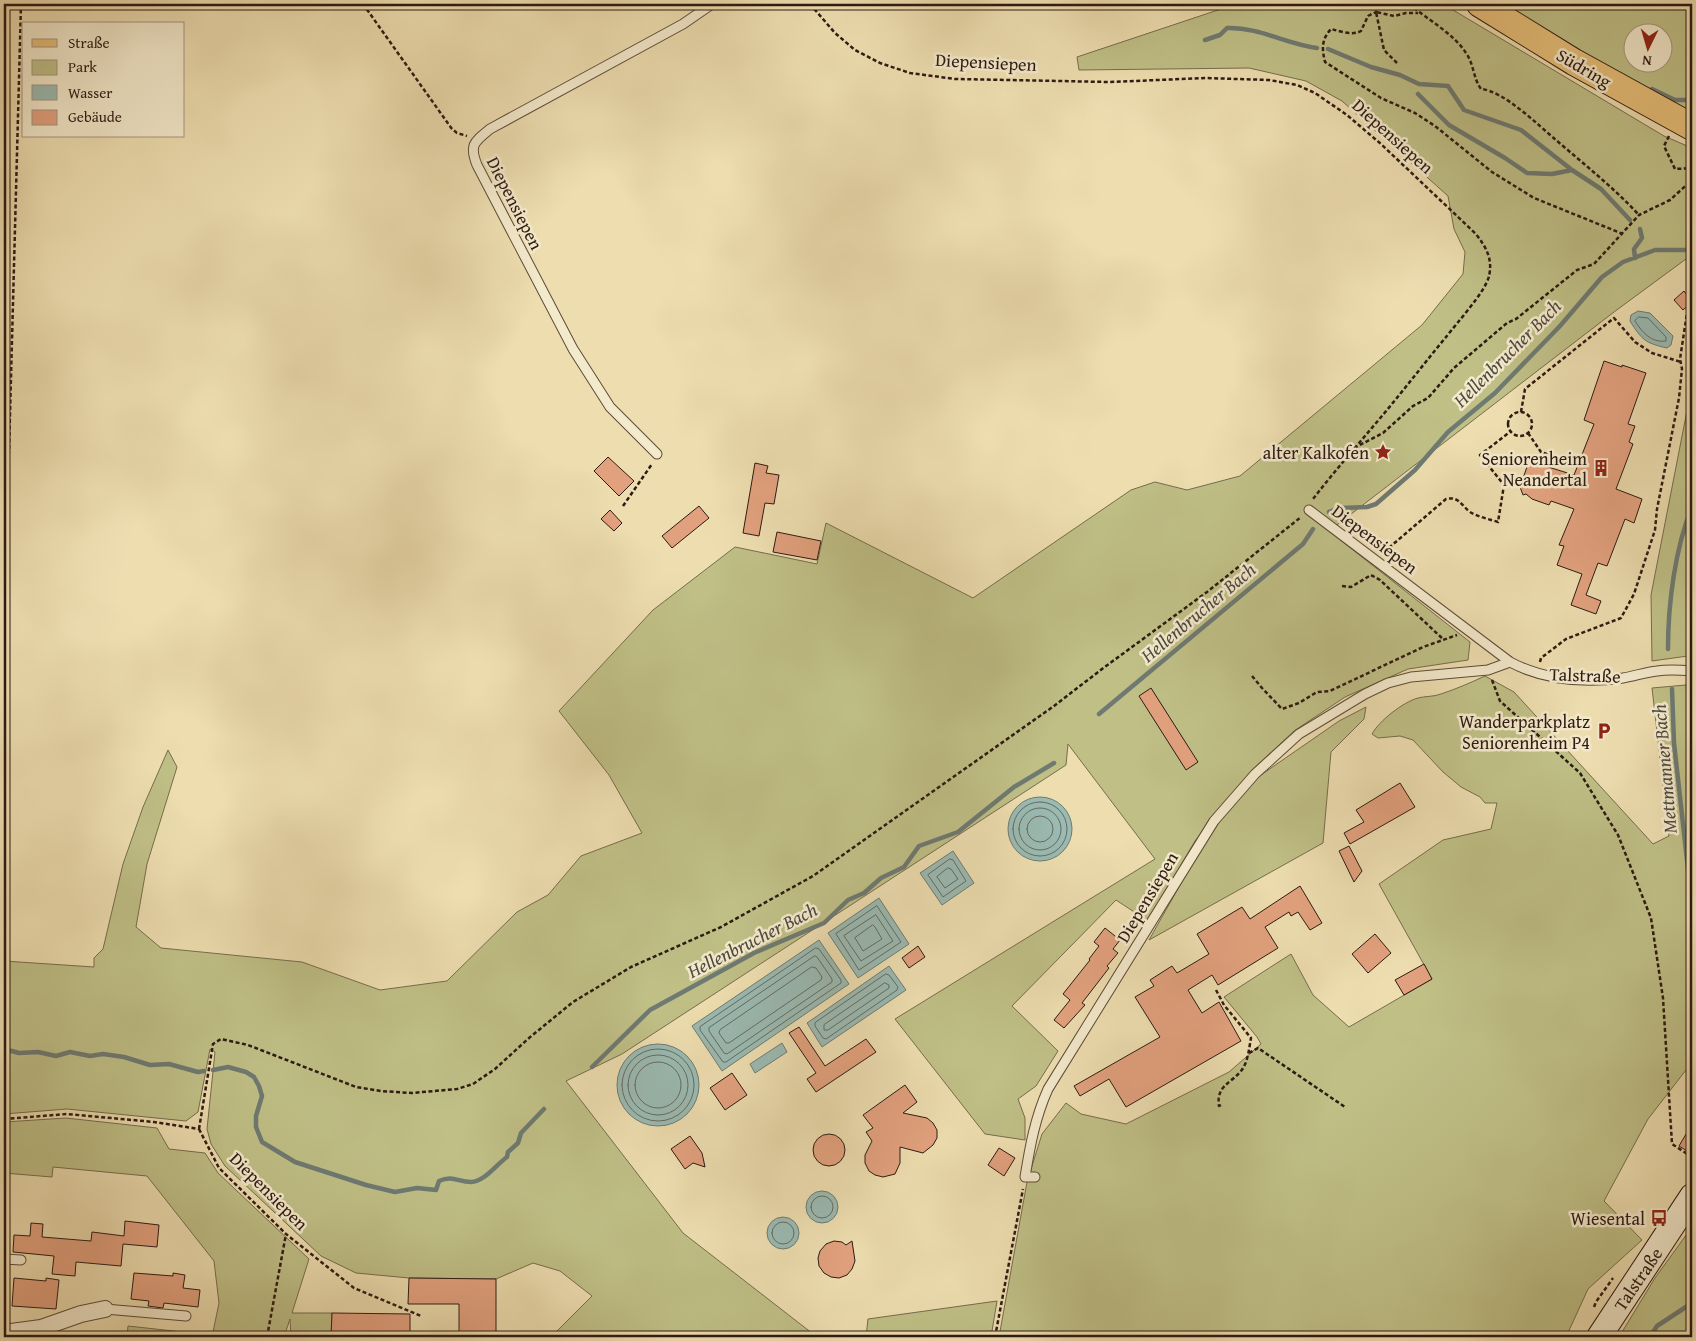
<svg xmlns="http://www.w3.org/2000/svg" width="1696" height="1341" font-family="'Gentium Book Plus',serif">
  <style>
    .green { fill: #bfbf86; stroke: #766c4c; fill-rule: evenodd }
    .water { fill: #9abab2; stroke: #6e7a72 }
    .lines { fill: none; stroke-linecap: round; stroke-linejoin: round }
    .shore { stroke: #646a62; stroke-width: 1 }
    .stream { stroke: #6e7a72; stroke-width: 4.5 }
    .building { fill: #e2a17e; stroke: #2d1a12 }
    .service-casing { stroke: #5d4b39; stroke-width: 11 }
    .minor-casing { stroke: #5d4b39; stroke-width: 18 }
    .secondary-casing { stroke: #2d1a12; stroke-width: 26 }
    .primary-casing { stroke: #2d1a12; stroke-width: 28 }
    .path { stroke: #2d1a12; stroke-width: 2.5; stroke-dasharray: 4 2.5; stroke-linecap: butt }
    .service { stroke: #f3e9cb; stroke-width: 9 }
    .minor { stroke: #f3e9cb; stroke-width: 16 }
    .secondary { stroke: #f3e9cb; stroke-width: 24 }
    .primary { stroke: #e6be78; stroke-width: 26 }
    .labels { text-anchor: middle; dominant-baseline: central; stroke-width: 5; stroke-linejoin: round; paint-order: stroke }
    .street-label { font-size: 18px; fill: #2d1a12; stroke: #f3e9cb }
    .poi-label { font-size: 18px; fill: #2d1a12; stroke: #f3e9cb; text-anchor: end }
    .water-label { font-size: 19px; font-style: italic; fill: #4e4a42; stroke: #f3e9cb }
  </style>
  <rect width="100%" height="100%" fill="#edddaf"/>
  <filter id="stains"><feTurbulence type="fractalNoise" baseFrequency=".004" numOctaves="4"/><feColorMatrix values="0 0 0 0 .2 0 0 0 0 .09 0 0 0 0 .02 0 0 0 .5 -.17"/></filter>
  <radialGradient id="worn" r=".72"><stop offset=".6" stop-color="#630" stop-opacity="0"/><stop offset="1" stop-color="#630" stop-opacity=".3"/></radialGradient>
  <path class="green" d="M1236 4H1443L1664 136 1692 148V264L1686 259 1614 312 1329 531 1470 642 1468 660 1408 669 1345 697 1294 731 1251 771 1195 841 1148 921 1116 900 1012 1006 1058 1051 1036 1086 1018 1099 1025 1118V1140L985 1134 895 1019 1155 859 1068 744 1066 765 622 1054 566 1081 683 1233 817 1337H551L592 1296 560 1271 533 1263 496 1279 409 1278 356 1273 321 1256 225 1166 211 1144 207 1129 215 1052 210 1049 198 1112 186 1121 67 1109 4 1114V961L94 967V958L103 949 123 864 143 807 168 750 177 767 147 864 136 927 161 948 302 962 380 990 447 981 517 912 548 895 581 856 642 833 609 775 559 711 653 610 735 547 817 564 826 523 973 598 1131 490 1155 482 1187 490 1240 476 1422 325 1463 274 1465 252 1454 229 1448 196 1342 101 1306 81 1249 68 1079 70 1077 57Z
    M1500 4H1692V115L1656 101ZM1634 32H1664V62H1634Z
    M1692 385V635L1688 656 1652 661 1651 595Z
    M1485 676 1514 692 1653 844 1669 836 1652 688 1686 685 1692 745V1069L1686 1070 1648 1119 1604 1201 1642 1240 1588 1289 1566 1337H999L1027 1182 1042 1134 1066 1103 1081 1114 1126 1124 1229 1072 1261 1044 1257 1037 1224 997 1291 954 1313 995 1349 1027 1432 979 1379 884 1443 840 1491 829 1497 803H1485L1480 797 1461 787 1443 772 1413 740 1400 736 1378 738 1372 734C1379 721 1403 702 1418 698 1425 696 1433 697 1441 694 1456 689 1470 683 1485 676Z
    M1366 707 1364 719 1331 752 1323 843 1149 940 1197 855 1218 823 1258 777 1339 721Z
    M66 1118 157 1128 169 1149 205 1153 218 1173 309 1259 292 1313H332L331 1337H291L290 1319 284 1337H212L219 1303 214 1261 147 1176 53 1167 52 1177 4 1173V1122Z
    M1692 1227V1337H1619L1655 1278Z
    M997 1301 991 1337H866L868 1319Z
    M128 1326 201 1334 200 1337H127Z"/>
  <path class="water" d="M1638 311 1650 313 1673 336 1671 345 1667 348C1645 343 1642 340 1630 321L1631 315Z
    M1008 829a32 32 0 1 1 64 0a32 32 0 1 1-64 0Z
    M953 851 974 883 942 905 920 873Z
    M879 898 909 944 858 978 828 933Z
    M819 940 849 984 722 1071 692 1026Z
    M889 966 906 990 822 1047 807 1023Z
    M782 1043 787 1052 755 1073 750 1064Z
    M617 1085a41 41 0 1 1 82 0a41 41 0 1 1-82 0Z
    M806 1207a16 16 0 1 1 32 0a16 16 0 1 1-32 0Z
    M767 1233a16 16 0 1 1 32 0a16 16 0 1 1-32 0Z"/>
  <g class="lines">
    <path class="shore" d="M1639 317 1648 318 1666 337V341C1651 343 1642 332 1635 321Z
      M1013 829a27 27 0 1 1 54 0a27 27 0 1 1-54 0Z
      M1019 829a21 21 0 1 1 42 0a21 21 0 1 1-42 0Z
      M1027 829a13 13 0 1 1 26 0a13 13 0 1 1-26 0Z
      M950 859 953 860 966 881 943 897 928 875Z
      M948 868 951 869 958 879 945 888 937 877Z
      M877 906 901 942 859 970 836 934Z
      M876 915 893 941 861 961 844 936Z
      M873 925 875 927 882 939 863 951 855 938Z
      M816 948 819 949 841 980V983L726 1062H723L700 1030V1027Z
      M815 956 817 957 832 979V982L727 1054 724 1053 709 1031V1028Z
      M812 967 816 968 822 977 821 980 729 1043H726L719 1033 720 1030Z
      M886 974 889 975 898 987 897 990 826 1039 823 1038 815 1026V1023Z
      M885 983 889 985V988L828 1030H824V1025Z
      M622 1085a36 36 0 1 1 72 0a36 36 0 1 1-72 0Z
      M628 1085a30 30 0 1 1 60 0a30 30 0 1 1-60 0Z
      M635 1085a23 23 0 1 1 46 0a23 23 0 1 1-46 0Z
      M811 1207a11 11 0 1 1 22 0a11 11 0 1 1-22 0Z
      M772 1233a11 11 0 1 1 22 0a11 11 0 1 1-22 0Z"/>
    <path class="stream" d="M1205 40 1220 35 1227 28C1259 27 1286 44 1317 48
      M1328 49 1371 67 1400 75 1419 84 1448 86 1464 110 1521 130 1572 170 1601 189 1630 220
      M1652 89 1675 100H1692
      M1418 94 1449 125 1505 158 1527 173 1552 174 1572 170
      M1635 258 1634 249 1642 238 1640 229
      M1329 512 1341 508 1367 507 1376 504 1415 470 1448 432 1495 393 1560 326 1602 277 1623 262 1655 250H1692
      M1668 649C1668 604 1675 548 1692 507
      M1672 689 1674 743 1692 905
      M1099 714 1303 544 1313 529
      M4 1049 19 1053 38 1052 56 1056 70 1052 90 1056 103 1054 124 1057 150 1065 169 1064 198 1072 204 1071
      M592 1067 650 1010 754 953 824 923 848 900 864 893 881 878 904 867 919 846 958 832 1014 787 1054 763
      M213 1070 228 1067 246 1072 254 1077 259 1086 262 1096 256 1116V1127L262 1142 295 1162 366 1185 395 1192 417 1188 436 1190 439 1181C453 1175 458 1182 471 1182 484 1182 497 1164 507 1157L508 1152 518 1143 521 1133 544 1109
      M1650 1337 1657 1326 1692 1303"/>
  </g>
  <path class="building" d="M1684 291 1692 302 1683 310 1674 300Z
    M1604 361 1622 367V365L1646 373 1628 424 1635 426 1629 442 1633 444 1616 489 1642 499 1634 523 1625 519 1607 566 1598 563 1586 595 1601 601 1596 614 1571 605 1582 574 1557 565 1564 546 1559 545 1574 509 1551 501 1549 505 1532 499 1526 494 1523 495 1520 487 1529 461 1574 475 1594 424 1584 420Z
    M608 457 634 481 619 496 594 471Z
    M755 463 768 466 766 473 779 475 774 504 765 503 759 536 743 533Z
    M699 506 709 518 672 548 662 536Z
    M610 510 622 523 614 531 601 519Z
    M777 532 821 541 817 560 773 552Z
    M1151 688 1198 762 1186 770 1139 696Z
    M1400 783 1415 807 1350 844 1344 833 1364 822 1356 810Z
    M1349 846 1362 871 1354 882 1339 851Z
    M1300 886 1322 923 1310 930 1298 912 1291 916 1289 912 1265 927 1278 948 1218 985 1212 975 1188 990 1202 1013 1219 1002 1241 1041 1126 1107 1109 1079 1080 1096 1074 1086 1160 1037 1135 997 1154 986 1150 980 1172 966 1177 973 1209 954 1197 934 1242 907 1250 919Z
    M1105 928 1120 940 1113 949 1118 953 1107 966 1109 968 1082 1003 1085 1005 1064 1028 1054 1020 1070 1000 1063 994 1090 960 1089 959 1099 946 1094 942Z
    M1375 934 1391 953 1368 973 1352 954Z
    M918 946 925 957 909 968 902 958Z
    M1424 964 1432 979 1404 995 1395 980Z
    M799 1027 825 1066 866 1039 876 1052 816 1092 807 1079 816 1073 789 1033Z
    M732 1073 747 1095 725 1110 710 1088Z
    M905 1085 917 1102 903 1113 927 1118 933 1123 937 1130V1138L933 1145 923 1153 900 1147V1163L895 1174 883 1177 875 1175 869 1171 865 1163V1155L872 1141 866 1132 873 1128 863 1115Z
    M1692 1124V1154L1679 1146Z
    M813 1150a16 16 0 1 1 32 0a16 16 0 1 1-32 0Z
    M690 1136 702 1153 705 1167 693 1163 685 1169 671 1149Z
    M999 1148 1015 1158 1004 1176 988 1165Z
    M125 1221 159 1225 157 1247 123 1244 121 1266 76 1262 75 1276 52 1274 54 1256 13 1252 14 1235 30 1236 31 1223 43 1224 42 1237 91 1241 92 1232 124 1236Z
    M834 1241 842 1242 846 1245 852 1241 855 1261 852 1269 847 1275 839 1278 831 1277 824 1273 819 1266 818 1258 820 1251 826 1244Z
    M134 1273 173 1276V1273L185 1275 183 1288 200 1290 198 1307 164 1303 163 1308 148 1306 149 1301 131 1299Z
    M14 1278 46 1281V1278L59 1280 56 1309 12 1306Z
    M409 1278 496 1279V1337H459V1304H408Z
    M332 1313 410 1314V1337H331Z"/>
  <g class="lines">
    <g class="service-casing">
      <path id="service" d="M657 454 610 407 573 349 477 165C469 145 474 142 490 129L683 24 712 4
        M1309 510 1510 662C1544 680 1585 683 1623 678 1635 676 1646 672 1657 671 1669 669 1681 670 1692 671
        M1035 1177H1025C1030 1146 1035 1118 1048 1089L1214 821 1255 774 1299 734 1365 694 1388 683 1411 677 1488 670 1510 662
        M4 1259 21 1260
        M105 1309 186 1316"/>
    </g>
    <g class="minor-casing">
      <path id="minor" d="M4 1333 41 1328 81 1314 105 1309"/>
    </g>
    <g class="secondary-casing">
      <path id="secondary" d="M1599 1337 1692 1196"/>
    </g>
    <g class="primary-casing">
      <path id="primary" d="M1480 4 1574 62 1692 127"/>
    </g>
    <path class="path" d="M363 4 452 129 457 133 467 136
      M810 4 835 33 855 50 880 63 910 73 955 79 1110 82 1206 78 1269 80 1297 85 1315 93 1347 115 1381 144 1476 234C1486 247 1493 259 1489 276 1486 291 1456 324 1446 337 1422 366 1400 395 1376 423 1355 448 1333 473 1313 499
      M1376 4V12L1368 16 1361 31C1352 36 1340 31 1331 29 1321 40 1322 49 1325 62L1381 98 1415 113 1435 126 1492 172 1534 198 1623 234
      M1409 4C1427 19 1454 34 1466 53 1474 64 1473 78 1481 89 1504 91 1538 125 1556 140 1585 165 1614 188 1639 215
      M1454 4 1460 7
      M1397 63 1384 50 1376 12 1394 16 1406 13H1418
      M1669 136 1664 146 1675 169 1692 168
      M1521 412 1525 389 1614 318 1635 342 1652 353 1681 362
      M1508 424a12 12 0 1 1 24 0a12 12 0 1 1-24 0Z
      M1528 433 1541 452 1570 462
      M1354 448 1383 433 1413 406 1428 398 1454 368 1507 323 1516 319 1577 270 1594 264 1639 215 1670 200 1692 180
      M4 481 9 452 21 4
      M623 506 652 464
      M1384 552 1446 499C1459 496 1461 505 1470 512 1478 517 1489 519 1498 522L1504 485 1480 455 1511 431
      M1342 586 1351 587 1371 575 1380 580 1444 640
      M1540 662 1541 658 1566 639 1621 618 1634 594 1655 530 1657 509 1679 398 1682 369 1680 359 1687 313
      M1252 676 1262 688 1282 709 1299 703 1317 692 1330 691 1423 647 1457 635
      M1492 680 1500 701 1580 773 1618 835 1651 918 1663 998 1672 1144 1692 1157
      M1216 990 1224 1005 1251 1038C1249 1048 1248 1063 1241 1071 1230 1084 1216 1086 1219 1106L1223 1104
      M1249 1053 1258 1048 1345 1107
      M4 1119 67 1114 154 1122 199 1129
      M199 1129 213 1044 221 1039 248 1045 356 1087 381 1091 412 1093 457 1089 473 1084 495 1069 529 1038 573 1002 631 967 721 927 813 876 1054 706 1102 669 1207 592 1301 517
      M199 1129 219 1168 286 1234 354 1288 421 1316
      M1594 1307 1596 1302 1613 1278
      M267 1337 286 1234
      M995 1337 1023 1189"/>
    <use href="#service" class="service"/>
    <use href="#minor" class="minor"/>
    <use href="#secondary" class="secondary"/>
    <use href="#primary" class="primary"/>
  </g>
  <defs>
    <g id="sight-bare" transform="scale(1.35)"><path d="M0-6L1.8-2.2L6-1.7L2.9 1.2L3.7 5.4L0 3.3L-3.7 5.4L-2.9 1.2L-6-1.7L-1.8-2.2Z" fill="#8f2418" stroke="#f3e9cb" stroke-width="2.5" paint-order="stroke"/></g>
    <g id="building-bare" transform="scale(1.35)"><path d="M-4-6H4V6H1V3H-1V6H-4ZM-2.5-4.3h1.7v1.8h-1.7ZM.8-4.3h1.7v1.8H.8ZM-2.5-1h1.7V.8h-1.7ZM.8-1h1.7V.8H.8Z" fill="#8f2418" stroke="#f3e9cb" stroke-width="2.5" paint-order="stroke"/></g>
    <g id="parking-bare" transform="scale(1.35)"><path d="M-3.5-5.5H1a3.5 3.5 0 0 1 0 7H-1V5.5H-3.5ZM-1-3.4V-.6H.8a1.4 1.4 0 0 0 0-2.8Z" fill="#8f2418" stroke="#f3e9cb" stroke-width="2.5" paint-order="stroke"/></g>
    <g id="bus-bare" transform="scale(1.35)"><path d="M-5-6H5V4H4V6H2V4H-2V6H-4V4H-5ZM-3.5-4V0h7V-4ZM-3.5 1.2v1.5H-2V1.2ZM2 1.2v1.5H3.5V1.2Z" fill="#8f2418" stroke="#f3e9cb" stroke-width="2.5" paint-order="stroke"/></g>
  </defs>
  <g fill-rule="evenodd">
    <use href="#sight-bare" x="1383" y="452"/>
    <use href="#building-bare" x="1601" y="468"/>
    <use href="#parking-bare" x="1604" y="731"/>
    <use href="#bus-bare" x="1659" y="1218"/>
  </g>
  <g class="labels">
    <g class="street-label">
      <text transform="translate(986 62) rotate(3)">Diepensiepen</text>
      <text transform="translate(1584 68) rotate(30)">Südring</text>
      <text transform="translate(1393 136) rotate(42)">Diepensiepen</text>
      <text transform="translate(515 203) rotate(63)">Diepensiepen</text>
      <text transform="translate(1375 539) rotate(37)">Diepensiepen</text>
      <text transform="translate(1585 675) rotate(2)">Talstraße</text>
      <text transform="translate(1147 897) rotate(-59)">Diepensiepen</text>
      <text transform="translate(269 1191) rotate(45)">Diepensiepen</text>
      <text transform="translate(1638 1279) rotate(-56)">Talstraße</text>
    </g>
    <g class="poi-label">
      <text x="1369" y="452">alter Kalkofen</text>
      <text x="1587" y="458">Seniorenheim<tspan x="1587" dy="21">Neandertal</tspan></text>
      <text x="1590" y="721">Wanderparkplatz<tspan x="1590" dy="21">Seniorenheim P4</tspan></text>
      <text x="1645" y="1218">Wiesental</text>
    </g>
    <g class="water-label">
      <text transform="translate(1507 353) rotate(-45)">Hellenbrucher Bach</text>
      <text transform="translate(1198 612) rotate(-40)">Hellenbrucher Bach</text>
      <text transform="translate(1664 769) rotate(-95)">Mettmanner Bach</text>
      <text transform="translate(752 940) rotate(-27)">Hellenbrucher Bach</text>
    </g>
  </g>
  <rect width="1696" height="1341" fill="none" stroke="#edddaf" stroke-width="20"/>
  <rect x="5" y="5" width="1686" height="1331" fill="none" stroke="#2d1a12" stroke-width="2.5"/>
  <rect x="10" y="10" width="1676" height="1321" fill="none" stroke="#2d1a12"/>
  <rect x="22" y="22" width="162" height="115" fill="#f3e9cb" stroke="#a49681"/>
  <rect x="32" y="39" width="25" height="8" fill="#e6be78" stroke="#a49681"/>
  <text x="68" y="48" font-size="15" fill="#2d1a12">Straße</text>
  <rect x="32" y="60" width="25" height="15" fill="#bfbf86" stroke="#a49681"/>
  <text x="68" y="72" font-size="15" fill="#2d1a12">Park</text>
  <rect x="32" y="85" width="25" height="15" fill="#9abab2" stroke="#a49681"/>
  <text x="68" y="98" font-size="15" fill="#2d1a12">Wasser</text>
  <rect x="32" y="110" width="25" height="15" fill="#e2a17e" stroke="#a49681"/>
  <text x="68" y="122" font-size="15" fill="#2d1a12">Gebäude</text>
  <g transform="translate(1648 48) rotate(185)"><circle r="24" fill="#f3e9cb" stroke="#a49681"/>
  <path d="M0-4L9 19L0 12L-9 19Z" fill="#8f2418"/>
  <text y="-8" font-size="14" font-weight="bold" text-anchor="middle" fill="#2d1a12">N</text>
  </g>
  <rect width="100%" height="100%" filter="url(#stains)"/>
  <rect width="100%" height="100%" fill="url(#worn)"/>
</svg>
